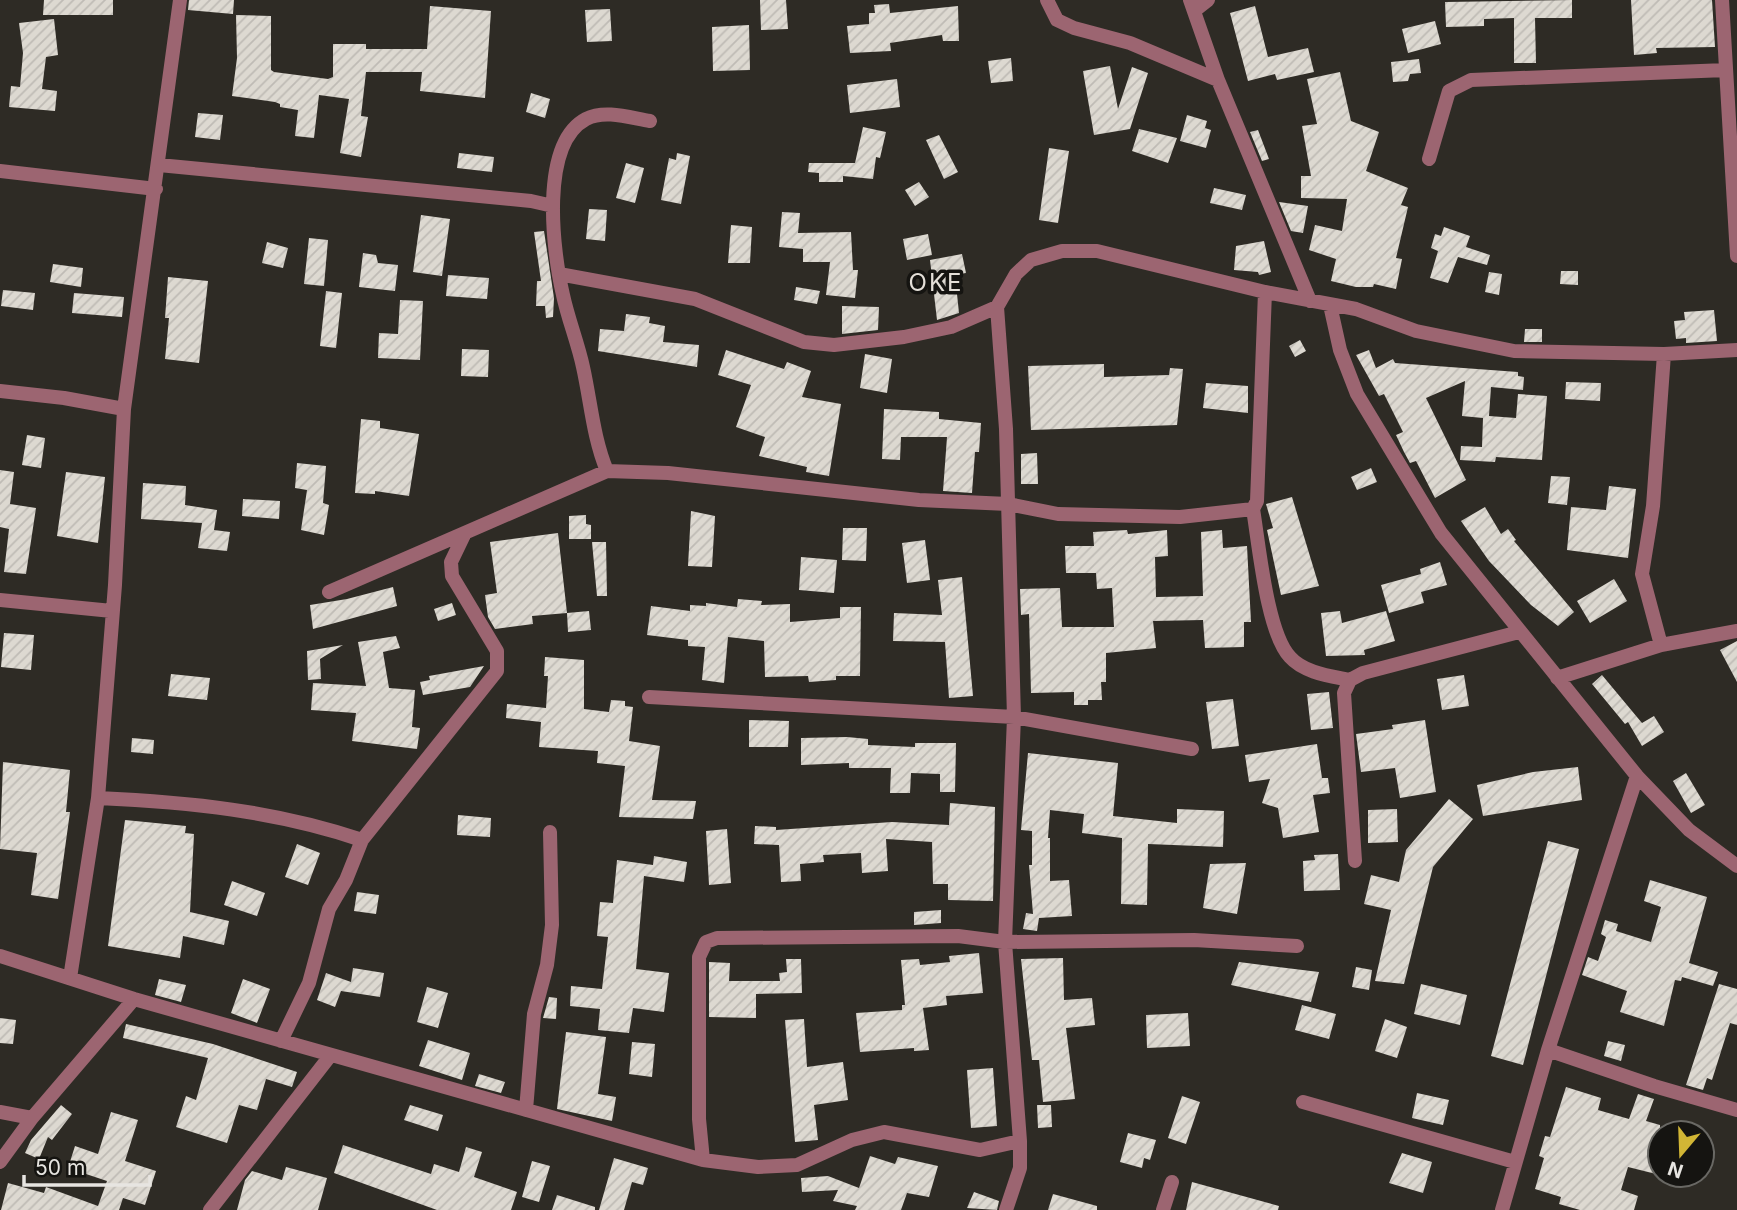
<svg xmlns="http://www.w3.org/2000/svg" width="1737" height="1210" font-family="Inter,sans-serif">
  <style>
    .building { fill: url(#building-hatch) }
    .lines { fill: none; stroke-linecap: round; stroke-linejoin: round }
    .minor { stroke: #9c6571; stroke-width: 14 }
    .labels { text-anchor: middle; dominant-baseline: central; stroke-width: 7; stroke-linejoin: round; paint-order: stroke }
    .quarter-label { font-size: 24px; letter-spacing: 2px; fill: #e4dfd8; stroke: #151411 }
  </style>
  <defs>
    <pattern id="building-hatch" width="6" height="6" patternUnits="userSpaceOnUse" patternTransform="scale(1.75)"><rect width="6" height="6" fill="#ddd9d1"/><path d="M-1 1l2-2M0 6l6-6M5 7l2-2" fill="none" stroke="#bfbbb5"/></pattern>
  </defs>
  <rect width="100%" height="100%" fill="#2e2b25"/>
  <path class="building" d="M44 0H113V15H43Z
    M189 0H234L233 14 188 10Z
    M760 0H786L788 29 761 30Z
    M1572 0V18H1535L1536 63H1514V18L1484 19V26L1446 27 1445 2Z
    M1631 0H1712L1715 47 1656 48 1657 53 1634 55Z
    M889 4 890 13 958 6 959 41H943L942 35 890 43 891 51 850 53 847 26 869 24V13H875L874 5Z
    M430 6 491 11 485 98 420 91 422 72H366L361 116 368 117 361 157 340 153 349 99 319 95 314 138 295 136 298 110 280 107V104L275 102 232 96 237 58 236 15 271 16V70L274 72 328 79 333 77V44H366V49H427Z
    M1255 6 1268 57 1308 48 1314 72 1277 80 1275 74 1248 81 1230 13Z
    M610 9 612 41 587 42 585 10Z
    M54 19 58 55 46 57 42 89 57 91 55 111 9 107 11 86 20 87 23 53 19 23Z
    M1435 21 1441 44 1408 53 1402 29Z
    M749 25 750 70 713 71 712 27Z
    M1011 58 1013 81 991 83 988 61Z
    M1419 59 1421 73 1410 74 1408 81 1393 82 1391 62Z
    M1110 66 1118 109 1132 67 1148 73 1130 129 1094 135 1083 71Z
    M1340 72 1351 121 1379 132 1366 171 1408 188 1401 205 1408 207 1396 258 1402 259 1396 289 1374 284 1373 287H1356L1331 281 1336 259 1309 250 1315 225 1342 231 1347 199 1301 198V176H1311L1302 126 1317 124 1307 79Z
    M897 79 900 107 850 113 847 85Z
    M531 93 550 99 545 118 526 112Z
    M198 113 223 115 220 140 195 137Z
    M1187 115 1207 121 1205 128 1211 130 1206 148 1180 141Z
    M863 127 886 132 880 158 876 157 873 179 843 176V182H819V173L808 172 809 163H855Z
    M1139 129 1177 138 1168 163 1132 151Z
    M1258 130 1269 159 1262 161 1250 132Z
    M939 135 958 172 944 179 926 140Z
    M1049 148 1069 151 1058 223 1039 220Z
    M459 153 494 157 492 172 457 168Z
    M677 153 690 156 681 204 661 200 669 158 676 160Z
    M626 163 644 168 635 203 616 198Z
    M919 182 929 197 915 206 905 190Z
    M1214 188 1246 195 1242 210 1210 203Z
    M1279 202 1308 206 1303 233 1291 231Z
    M589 209 607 210 605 241 586 239Z
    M782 212 800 213 798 233 851 232 853 270H858L855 298 826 295 830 262H803V249L779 247Z
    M421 215 450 219 442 276 413 272Z
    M731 225 752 227 750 263H728Z
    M1444 227 1470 236 1466 247 1490 255 1487 265 1458 257 1448 283 1430 278 1438 251 1431 248 1435 234 1441 236Z
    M544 231 554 298 553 317 546 318 545 306H536L537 281H541L534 232Z
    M928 234 932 255 907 260 903 239Z
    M309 238 328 240 324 286 304 284Z
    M1264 241 1271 272 1259 275 1258 272 1234 270 1236 246Z
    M267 242 288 248 283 268 262 263Z
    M363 253 376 255 378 263 398 265 395 291 359 287Z
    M962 254 966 273 955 275 959 313 937 320 930 260Z
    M53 264 83 268 81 287 50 282Z
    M1561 271H1578V285L1560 284Z
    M1489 272 1502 274 1499 295 1485 292Z
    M448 275 489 278 487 299 446 296Z
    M168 277 208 281 199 363 165 359 169 318H165Z
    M796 287 820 291 817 304 794 300Z
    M3 290 35 293 33 310 1 306Z
    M326 291 342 293 336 348 320 346Z
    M74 293 124 297 122 317 72 313Z
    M400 300 423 301 420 360 378 358 379 333 398 334Z
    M842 306 879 307 878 330 842 334Z
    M1714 310 1717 341 1686 343V338L1676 339 1674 321 1685 320 1684 312Z
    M626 314 650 317 649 323 665 326 663 342 699 345 697 367 598 351 600 329 624 331Z
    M1525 329H1542V342H1524Z
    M1300 340 1306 351 1295 357 1289 346Z
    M462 349 489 350 488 377 461 376Z
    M726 350 784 369 787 362 811 371 802 397 841 404 829 476 806 472 807 467 759 456 765 437 736 427 751 385 718 375Z
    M1369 350 1376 368 1393 359 1395 363 1518 372V376L1524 377 1523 390 1491 387 1489 416 1516 418 1518 394 1547 396 1542 460 1496 457 1495 462 1460 460 1461 446 1482 447 1483 418 1462 416 1465 381 1426 398 1466 480 1435 498 1416 461 1410 463 1404 452 1396 435 1403 432 1384 394 1379 396 1356 355Z
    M865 354 892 359 887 393 860 388Z
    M1104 364V377L1169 375 1170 368 1183 369 1177 425 1031 430 1028 366Z
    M1566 382 1601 383 1600 401 1565 399Z
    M1206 383 1248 386V413L1203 408Z
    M884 409 939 412V419L981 423 979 452H975L972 493 943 491 947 437H901L900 460 882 459Z
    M361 419 380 421V428L419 434 409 496 375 491V494L355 493Z
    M27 435 45 438 41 468 22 465Z
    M1037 453 1038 484H1021V454Z
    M297 463 326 466 323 503 329 505 324 535 301 530 307 490 295 488Z
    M1371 468 1377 482 1357 490 1351 477Z
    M0 470 14 472 10 504 36 508 26 574 4 572 9 529 0 527Z
    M66 472 105 477 98 543 57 536Z
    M1551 476 1570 477 1567 505 1548 503Z
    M143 483 186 486 185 505 217 510 214 530 230 532 227 551 198 548 202 523 141 519Z
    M1609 486 1636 489 1628 558 1567 550 1571 507 1606 510Z
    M1292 497 1319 586 1281 595 1267 530 1273 528 1266 504Z
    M243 499 280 501 279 519 242 516Z
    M1485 507 1501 534 1508 529 1516 540 1514 541 1574 612 1558 626 1531 605 1489 561 1461 521Z
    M691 511 715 516 712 567 688 566Z
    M586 515V524L591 525V539H569V516Z
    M843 528H867L866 561 842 560Z
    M1127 530 1128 534 1167 530 1168 556 1155 557 1156 597 1203 596 1201 532 1222 530 1223 548 1247 546 1251 622H1244V647L1205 648 1203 620 1153 621 1156 648 1106 653V682H1101L1102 700H1088V705H1074V692L1031 693 1029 614 1021 615 1020 589 1060 588 1062 627H1114L1112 588 1097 589 1096 573H1066L1065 546H1094L1093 532Z
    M558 533 567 613 532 616 533 624 495 629 488 617 485 595 497 593 490 542Z
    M925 540 930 580 907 583 902 543Z
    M592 542H606L607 596H597Z
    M801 557 837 560 834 593 799 590Z
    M1440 562 1447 585 1421 592 1424 603 1389 613 1381 585 1421 574 1420 569Z
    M962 577 973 696 949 698 945 642 893 641 894 613 942 615 938 580Z
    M1614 579 1627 601 1590 623 1577 601Z
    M393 587 397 606 313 629 310 605 347 599Z
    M738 599 762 601 761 605 790 604V622L840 618V607H861L860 676H836V680L809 682 808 676 765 677 764 641 728 637 724 683 702 680 705 647 688 646V640L647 635 651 606 690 611V605L706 606V603L737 607Z
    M452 603 456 615 438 621 434 609Z
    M589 611 591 630 568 632 567 613Z
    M1340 611 1342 623 1386 611 1395 641 1364 650 1365 655 1326 656 1321 613Z
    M4 633 34 635 31 670 1 667Z
    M396 636 400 648 383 652 389 688 415 690 412 727 420 728 417 749 352 741 356 713 311 710 313 683 366 686 358 642Z
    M1737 641V682L1720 650Z
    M343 645 320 659 321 679 308 680 307 651Z
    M545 657 584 660V709L609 712 611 700 625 701V706L633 707 629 741 660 746 652 800 696 801 693 819 619 817 625 766 597 763 598 751 539 747 541 722 506 718 507 704 546 708 548 676H544Z
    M484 666 470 687 423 695 420 682 430 680 429 676Z
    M171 674 210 678 207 700 168 696Z
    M1464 675 1469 706 1442 710 1437 679Z
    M1602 675 1642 723 1654 716 1664 732 1642 746 1628 722 1625 724 1592 684Z
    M1329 692 1333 728 1311 730 1307 694Z
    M1233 699 1239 746 1212 749 1206 702Z
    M749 720 789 721 788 747H749Z
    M1425 720 1436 792 1400 798 1395 768 1361 772 1356 734 1393 729 1392 725Z
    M847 737 868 739V745L915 747V743H956L955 792H940V774L911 773 910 793H890L891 768H849V763L801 765V738Z
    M132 738 154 740 153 754 131 752Z
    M1317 744 1322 778H1328L1330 793 1313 795 1319 832 1283 838 1278 808 1262 803 1270 779 1249 782 1245 755Z
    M1028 753 1118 763 1113 816 1177 823V809L1224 811 1223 847 1148 844 1147 905 1121 904 1122 838 1082 833 1084 814 1050 810 1048 838H1050V881L1069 880 1072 916 1039 918 1037 931 1023 929 1026 913 1033 914 1029 865H1032V831L1021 830Z
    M3 762 70 770 66 812H70L58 899 31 895 37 853 0 849Z
    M1578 767 1582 800 1483 816 1477 785 1533 772Z
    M1686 773 1705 805 1691 813 1673 781Z
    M1449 799 1473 819 1433 867 1404 984 1375 981 1391 910 1364 904 1371 875 1399 882 1406 850Z
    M950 803 995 807 993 901 948 900V884H933L932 842 886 839 888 871 862 873 861 853 823 855 824 862 800 864 801 881 781 882 779 845 754 844 755 826 776 827V830L892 822 949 825Z
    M1397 809 1398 842 1368 843V810Z
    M458 815 491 818 490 837 457 835Z
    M125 820 186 826 185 833 194 834 190 912 229 921 224 945 183 936 180 958 108 946Z
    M727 829 731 883 709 885 706 831Z
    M1548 841 1579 849 1523 1065 1491 1056Z
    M297 844 320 853 308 885 285 877Z
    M1338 854 1340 890 1304 891 1303 861 1315 860 1314 855Z
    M654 856 687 862 684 882 644 876 636 969 669 973 664 1012 633 1008 629 1033 598 1030 600 1009 570 1006 571 986 602 989 608 937 597 936 600 902 613 903 617 860 653 865Z
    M1246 863 1237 914 1203 908 1210 864Z
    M1650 880 1707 897 1689 963 1718 972 1713 986 1682 977 1681 981 1675 980 1664 1026 1620 1012 1627 991 1582 975 1588 957 1598 961 1606 937 1601 934 1605 920 1618 924 1616 931 1651 942 1661 907 1644 901Z
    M232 881 265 893 257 916 224 905Z
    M357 892 379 895 376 914 354 911Z
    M941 910V923L914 925V912Z
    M979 953 983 993 946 996 947 1005 923 1008 929 1050 914 1051V1048L860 1052 856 1013 902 1010V1005H905L901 960 919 959 920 965 950 962 949 956Z
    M1063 958 1064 1000 1092 998 1095 1025 1066 1028 1075 1099 1043 1102 1039 1060H1032L1021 959Z
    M786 959H801L802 993 756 994V1018L709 1017V962L730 963 729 981H780L779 973 787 972Z
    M1239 962 1319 972 1311 1002 1231 985Z
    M1356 967 1372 970 1369 990 1352 987Z
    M353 968 384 973 380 997 341 991 335 1007 317 1000 326 973 351 982Z
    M159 979 186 985 181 1002 155 995Z
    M243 979 270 989 257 1023 231 1013Z
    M1421 984 1467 995 1460 1025 1414 1014Z
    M1719 984 1737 989V1025L1730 1023 1712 1080 1707 1078 1703 1090 1686 1085Z
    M427 987 448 993 438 1028 417 1022Z
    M549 997 557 998 556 1019 543 1018Z
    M1302 1005 1336 1014 1329 1039 1295 1030Z
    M1188 1013 1190 1046 1147 1048 1146 1015Z
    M0 1018 16 1020 13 1044 0 1043Z
    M804 1019 807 1067 843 1062 848 1100 814 1105 818 1140 795 1142 785 1020Z
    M1385 1019 1407 1027 1397 1058 1375 1051Z
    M126 1024 213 1044 297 1072 292 1087 266 1079 257 1110 239 1105 227 1143 176 1127 186 1096 196 1100 208 1058 123 1038Z
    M566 1032 606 1037 598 1094 616 1097 612 1121 557 1109Z
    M428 1040 470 1053 462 1080 419 1066Z
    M1608 1041 1625 1045 1621 1061 1604 1056Z
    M632 1042 655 1044 652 1077 629 1074Z
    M993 1068 997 1126 971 1128 967 1070Z
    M479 1074 505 1082 501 1093 475 1086Z
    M1566 1087 1601 1098 1598 1110 1629 1119 1638 1094 1654 1099 1646 1121 1660 1125V1175L1628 1167 1621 1190 1638 1196 1634 1210H1580L1559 1204 1561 1197 1535 1189 1544 1158 1539 1156 1545 1136 1550 1137Z
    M1417 1093 1449 1100 1443 1125 1412 1118Z
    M1182 1096 1200 1102 1186 1144 1168 1138Z
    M61 1105 72 1114 52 1140 48 1137 39 1159 25 1153 31 1140Z
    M410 1105 443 1115 438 1131 404 1120Z
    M1037 1105H1051L1052 1127 1038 1128Z
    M111 1112 138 1120 125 1161 156 1171 145 1205 123 1198 119 1210H1L8 1183 44 1193 46 1187 98 1206 107 1181 68 1168 75 1146 98 1154Z
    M1128 1133 1156 1140 1150 1160 1144 1158 1142 1168 1120 1162Z
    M343 1145 431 1174 434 1164 459 1172 466 1147 482 1152 474 1177 517 1192 511 1210H437L334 1173Z
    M1402 1153 1432 1162 1423 1193 1389 1183Z
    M870 1156 895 1164 898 1157 938 1166 929 1197 907 1193 901 1210H855L857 1206 833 1201 838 1190 802 1192 801 1178 828 1176 859 1188Z
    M614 1158 648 1168 643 1185 632 1182 624 1210H599Z
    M532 1161 550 1166 539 1202 522 1197Z
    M286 1167 327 1178 318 1210H237L245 1180 252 1171 282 1180Z
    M1192 1182 1279 1206 1278 1210H1186Z
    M974 1192 999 1201 997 1210 967 1208Z
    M1053 1194 1097 1206V1210H1048Z
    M557 1195 595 1207V1210H552Z"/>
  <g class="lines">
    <path class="minor" d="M1047 0 1057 20 1074 28 1130 43 1218 80
      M1190 0 1218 80 1310 301
      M1722 0 1737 256
      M1194 11 1208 0
      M1429 159 1449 91 1471 80 1726 70
      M159 165 531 201 553 206
      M0 171 156 189
      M559 274 695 299 804 342 834 345 904 337 951 327 997 307
      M1330 305 1340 350 1357 394 1441 533 1637 776 1689 830 1737 866
      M0 391 64 398 124 409
      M607 471C593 437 591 403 583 367 578 343 568 319 563 295 553 252 539 144 586 119 605 109 631 118 650 121
      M1253 509C1259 545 1267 633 1290 657 1304 673 1331 676 1350 680
      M329 592 607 471 668 473 919 500 1008 504 1058 514 1180 517 1253 509 1257 501 1265 292
      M0 600 112 611
      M1661 645 1642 574 1653 506 1664 354
      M1557 678 1661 645 1737 631
      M649 697 1014 717 1192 749
      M98 798C189 802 276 811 362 840
      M1355 861 1344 693 1350 680 1363 673 1519 632
      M0 956 134 999 703 1160 758 1167 797 1165 852 1140 884 1132 980 1150 1020 1141 1005 942 1014 717 1006 429 997 307 1016 274 1031 260 1062 251H1097L1265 292 1356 309 1416 331 1514 351 1664 354 1737 350
      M70 978 98 798 115 585 124 409 180 0
      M281 1041 309 983 329 909 346 880 362 840 497 671V651L452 576 451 562 464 535
      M1548 1050 1654 1086 1737 1110
      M1303 1102 1515 1162
      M526 1110 534 1014 547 965 552 925 550 832
      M0 1112 32 1118
      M703 1160 699 1119V957L706 942 717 938 958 936 1005 942 1194 940 1297 946
      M0 1162 32 1118 134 999
      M210 1210 330 1056
      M1006 1210 1020 1168V1141
      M1163 1210 1172 1182
      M1502 1210 1548 1050 1637 776"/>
  </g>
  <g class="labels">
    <g class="quarter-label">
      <text x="936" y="282">OKE</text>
    </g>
  </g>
  <g transform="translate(1681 1154) rotate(199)"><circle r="33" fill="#151411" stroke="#696864" stroke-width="2"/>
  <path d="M0-5L12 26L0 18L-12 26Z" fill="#d2b635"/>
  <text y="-10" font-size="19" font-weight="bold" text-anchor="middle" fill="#e7e5e1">N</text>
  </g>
  <path d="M24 1175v10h126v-10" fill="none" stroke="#e7e5e1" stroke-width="3.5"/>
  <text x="35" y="1175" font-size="21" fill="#e7e5e1" stroke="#151411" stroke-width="5" paint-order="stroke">50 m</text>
</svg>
